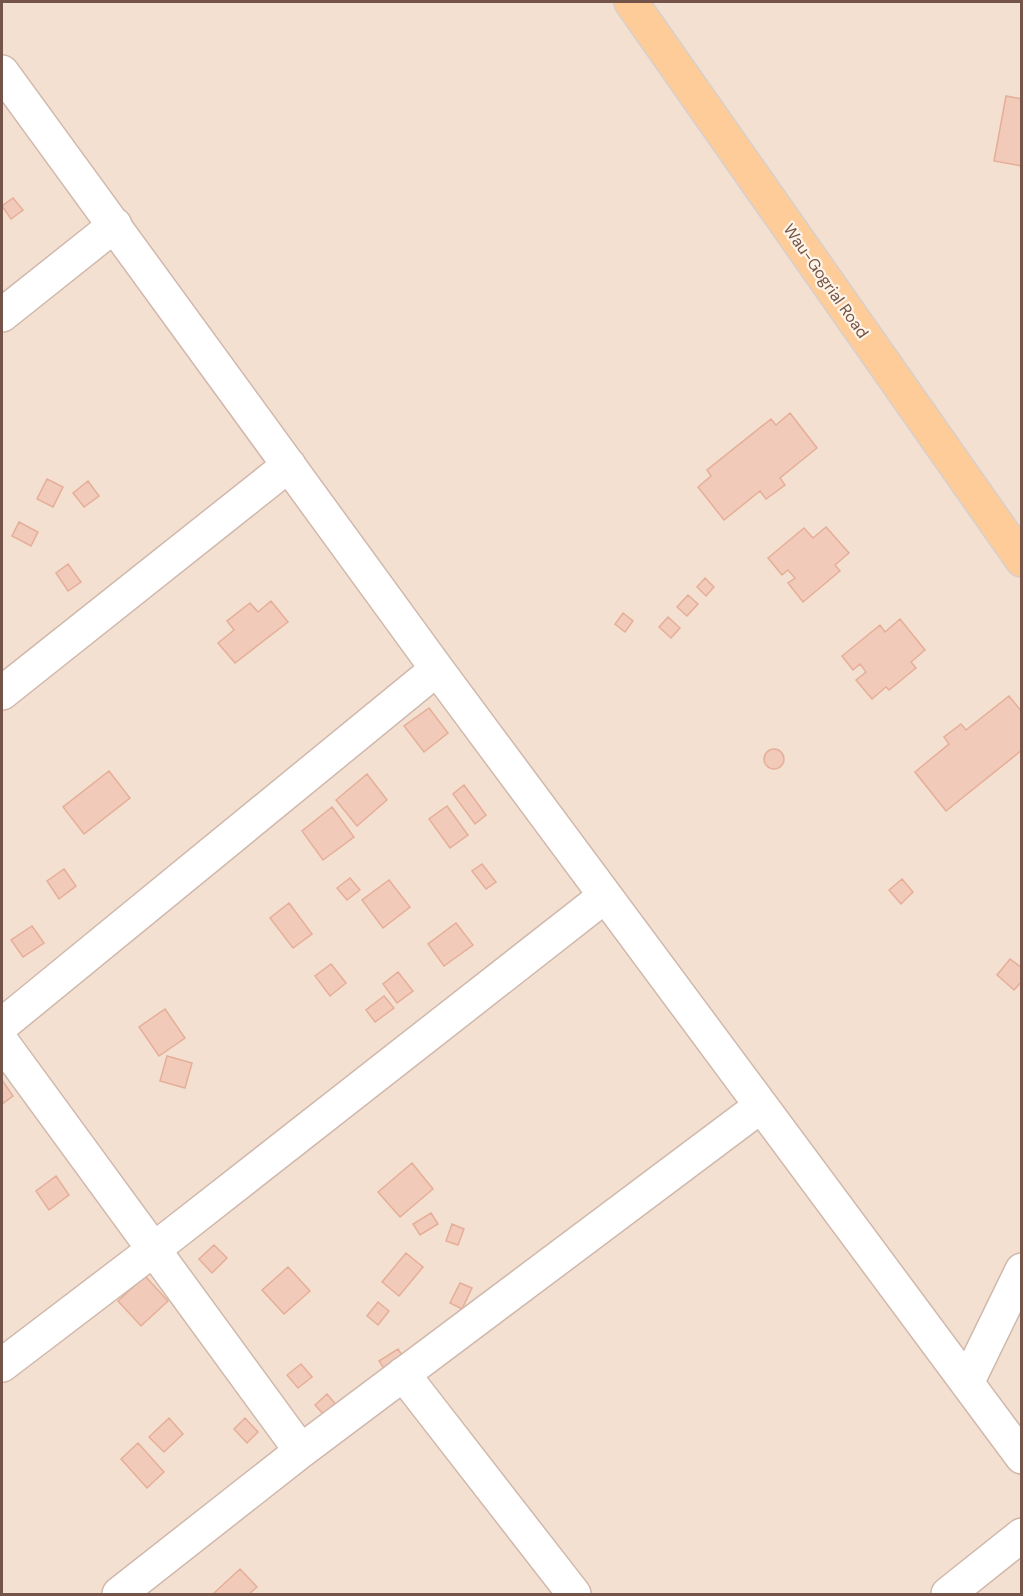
<svg xmlns="http://www.w3.org/2000/svg" width="1023" height="1596" font-family="'DM Sans',sans-serif">
  <style>
    .residential { fill: #f4e0d0 }
    .building { fill: #f2cab9; stroke: #e5ae99; stroke-width: 1.5 }
    .lines { fill: none; stroke-linecap: round; stroke-linejoin: round }
    .minor-casing { stroke: #d0b8ac; stroke-width: 36 }
    .primary-casing { stroke: #d8cfcc; stroke-width: 36 }
    .minor { stroke: #fff; stroke-width: 33 }
    .primary { stroke: #fdcc99; stroke-width: 33 }
    .labels { text-anchor: middle; dominant-baseline: central; stroke-width: 4.5; stroke-linejoin: round; paint-order: stroke }
    .street-label { font-size: 16px; fill: #745348; stroke: #fff4e8 }
  </style>
  <rect width="100%" height="100%" fill="#fdefe2"/>
  <path class="residential" d="M2 2H1021V1594H2Z"/>
  <path class="building" d="M1006 96 1022 99V166L994 161Z
    M13 198 23 210 11 219 2 206Z
    M790 413 817 448 780 478 785 485 766 499 760 491 724 520 698 487 711 476 707 470 771 419 776 425Z
    M47 479 63 487 53 507 37 499Z
    M88 481 99 496 84 507 73 493Z
    M19 522 38 532 31 546 12 536Z
    M826 527 849 553 835 565 840 571 803 602 788 583 795 578 788 570 782 575 768 558 804 528 813 538Z
    M68 564 81 582 68 591 56 573Z
    M705 578 714 587 706 596 697 587Z
    M688 595 698 604 687 616 677 607Z
    M271 601 288 622 235 663 218 643 234 630 227 621 250 603 258 612Z
    M623 613 633 621 625 632 615 624Z
    M668 617 680 628 671 638 659 627Z
    M900 619 925 650 911 662 916 668 889 690 886 687 872 699 856 680 866 672 860 664 853 670 842 656 880 625 885 632Z
    M1009 696 1022 712V750L946 811 915 772 949 744 944 737 961 724 966 730Z
    M429 708 448 733 424 752 404 726Z
    M764 759a10 10 0 1 1 20 0a10 10 0 1 1-20 0Z
    M109 771 130 798 84 834 63 807Z
    M367 774 387 800 357 826 336 800Z
    M464 785 486 815 475 824 453 794Z
    M447 806 468 835 450 848 429 819Z
    M332 807 354 837 323 860 302 831Z
    M482 864 496 882 486 889 472 871Z
    M64 869 76 886 59 899 47 881Z
    M350 878 360 890 347 900 337 888Z
    M902 879 913 892 901 904 889 890Z
    M389 880 410 907 383 928 362 900Z
    M289 903 312 934 293 948 270 918Z
    M456 923 473 945 444 966 428 944Z
    M32 926 44 943 23 957 11 940Z
    M1010 959 1022 968V981L1014 990 997 975Z
    M331 964 346 983 330 996 315 976Z
    M398 972 413 991 397 1003 383 984Z
    M384 996 394 1008 375 1022 366 1010Z
    M165 1009 185 1038 159 1056 139 1027Z
    M167 1056 192 1063 185 1088 160 1081Z
    M2 1080 13 1096 2 1104Z
    M412 1163 433 1189 400 1217 378 1192Z
    M56 1176 69 1195 49 1210 36 1191Z
    M431 1213 438 1224 420 1235 413 1224Z
    M452 1224 464 1229 458 1245 446 1241Z
    M214 1245 227 1258 212 1273 199 1259Z
    M406 1253 423 1267 399 1296 382 1282Z
    M288 1267 310 1291 284 1314 262 1290Z
    M145 1276 168 1301 141 1326 118 1301Z
    M460 1283 472 1288 462 1309 450 1303Z
    M378 1302 389 1311 378 1325 367 1316Z
    M398 1349 405 1360 387 1373 379 1361Z
    M301 1364 312 1377 298 1388 287 1375Z
    M327 1394 337 1406 325 1416 315 1405Z
    M169 1418 183 1434 164 1452 149 1437Z
    M245 1418 258 1432 247 1443 234 1429Z
    M138 1443 164 1472 147 1488 121 1459Z
    M240 1569 257 1587 249 1594H216L214 1593Z"/>
  <g class="lines">
    <g class="minor-casing">
      <path id="minor" d="M2 72 437 669 1022 1457
        M2 315 115 225
        M2 693 289 465
        M2 1025 437 669
        M2 1042 301 1451
        M2 1365 153 1250 605 896
        M403 1374 574 1594
        M967 1383 1022 1270
        M119 1594 301 1451 761 1106
        M948 1594 1022 1535"/>
    </g>
    <g class="primary-casing">
      <path id="primary" d="M631 2 1022 560"/>
    </g>
    <use href="#minor" class="minor"/>
    <use href="#primary" class="primary"/>
  </g>
  <g class="labels">
    <g class="street-label">
      <text transform="translate(826 281) rotate(55)">Wau-Gogrial Road</text>
    </g>
  </g>
  <rect width="1023" height="1596" fill="none" stroke="#745348" stroke-width="6"/>
</svg>
